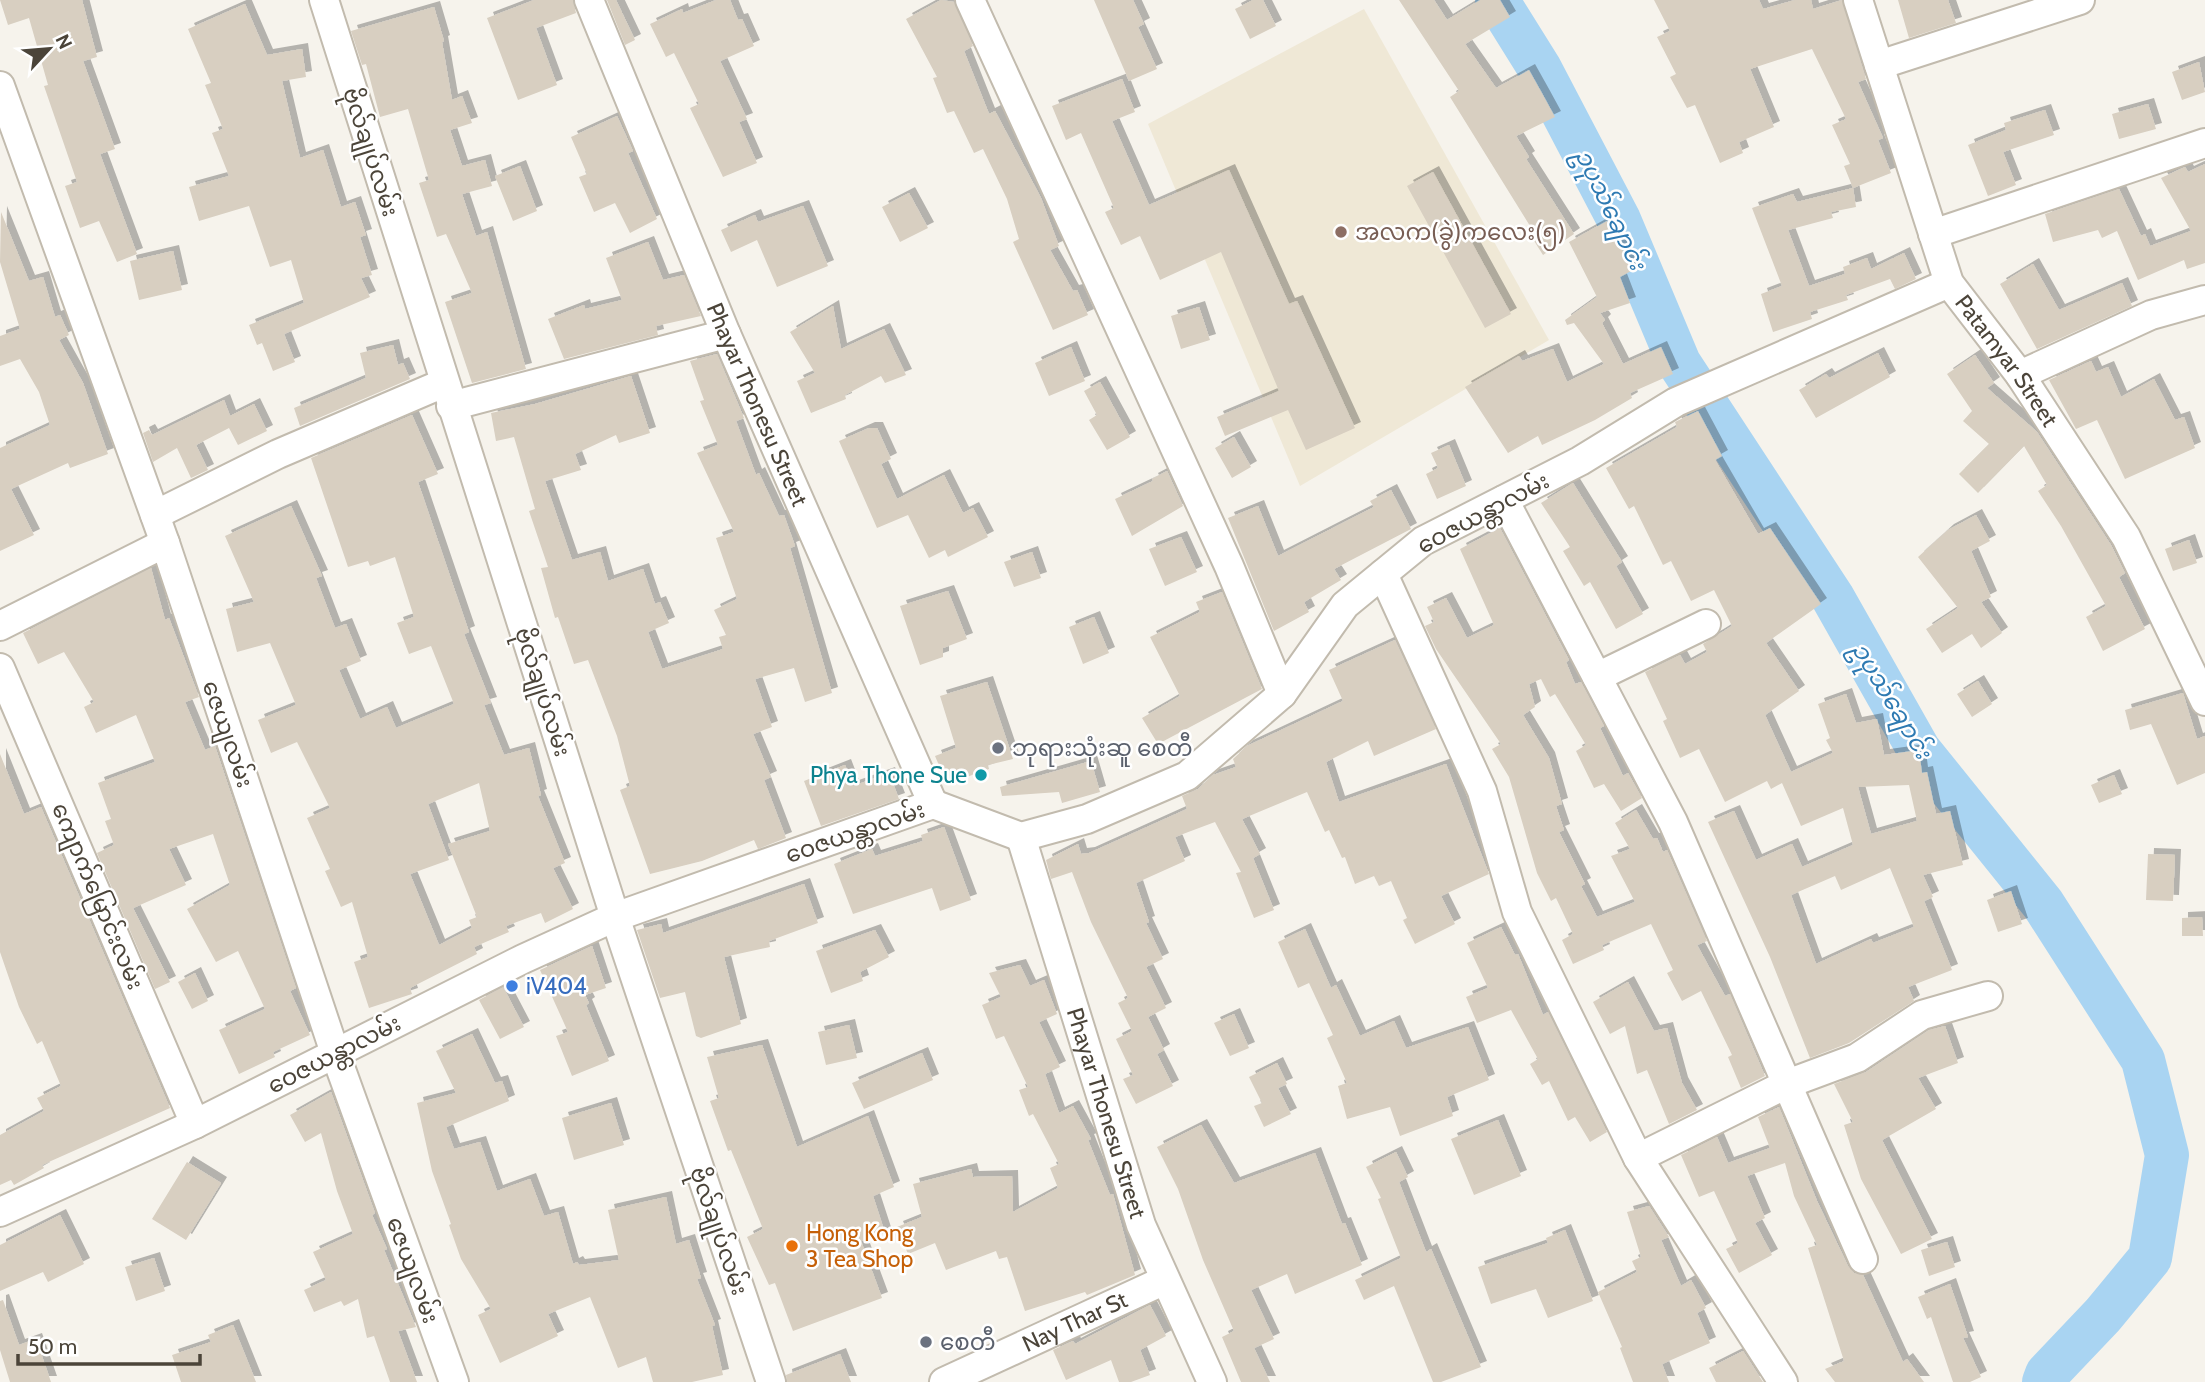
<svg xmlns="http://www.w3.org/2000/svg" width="2205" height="1382" font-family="Cabin,'Noto Sans Myanmar',sans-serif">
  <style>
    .education { fill: #efe8d6 }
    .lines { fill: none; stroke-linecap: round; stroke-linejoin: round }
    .river { stroke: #a9d4f2; stroke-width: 44 }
    .building { fill: #d8cfc1; fill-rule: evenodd; filter: url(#shadow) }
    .street-casing { stroke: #c2bbae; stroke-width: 32 }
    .street { stroke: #fff; stroke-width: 28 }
    .education-dot { fill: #8d6e63; stroke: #fff; stroke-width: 2.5 }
    .worship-dot { fill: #6b7280; stroke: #fff; stroke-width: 2.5 }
    .culture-dot { fill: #0f9aa8; stroke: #fff; stroke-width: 2.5 }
    .shop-dot { fill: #3f7fe0; stroke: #fff; stroke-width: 2.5 }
    .food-dot { fill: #e8710a; stroke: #fff; stroke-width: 2.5 }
    .labels { text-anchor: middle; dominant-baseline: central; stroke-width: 5; stroke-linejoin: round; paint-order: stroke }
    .street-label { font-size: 23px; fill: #4b4439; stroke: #fff }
    .education-label { font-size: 23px; fill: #785e54; stroke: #fff; text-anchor: start }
    .worship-label { font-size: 23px; fill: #5b616d; stroke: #fff; text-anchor: start }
    .culture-label { font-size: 23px; fill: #0d838f; stroke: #fff; text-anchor: end }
    .shop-label { font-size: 23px; fill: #366cbe; stroke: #fff; text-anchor: start }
    .food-label { font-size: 23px; fill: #c56008; stroke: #fff; text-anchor: start }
    .water-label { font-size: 24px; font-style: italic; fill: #2e7ab2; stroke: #fff }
  </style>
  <defs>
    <filter id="shadow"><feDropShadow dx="6" dy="-6" stdDeviation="0" flood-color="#0004"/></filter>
  </defs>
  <rect width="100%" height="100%" fill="#f6f3ec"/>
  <path class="education" d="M1364 9 1549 340 1300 486 1148 124Z"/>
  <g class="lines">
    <path class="river" d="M1497 0 1540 69 1619 220 1679 363 1833 598 1919 750 2043 904 2143 1060 2167 1155 2150 1258 2103 1315 2047 1374 2044 1382"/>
  </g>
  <path class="building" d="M0 0H82L97 57 83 61 115 149 100 154 137 254 117 262 99 221 80 228 65 186 77 182 44 86 48 85 29 18 8 25Z
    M534 0H573L576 13 536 28 557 85 518 100 487 18Z
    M607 0H616L635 40 625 45Z
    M716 0H730L738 20 742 19 754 46 720 61 747 119 739 122 757 163 723 177 690 108 699 104 674 53 666 57 650 24 682 9 683 13Z
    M941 0 954 2 973 46 964 51 989 114 995 111 1041 198 1059 246 1050 250 1073 291 1077 290 1088 315 1053 330 1013 242 1019 239 1007 199 983 149 974 153 954 111 947 113 933 78 937 77 906 19Z
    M1094 0H1133L1144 24 1138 27 1157 69 1129 81Z
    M1253 0H1263L1276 26 1250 39 1235 9Z
    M1399 0H1434L1447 20 1480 0H1500L1510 17 1465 44 1496 88 1529 70 1543 95 1555 117 1516 136 1529 157 1526 159 1574 234 1543 255 1531 236 1535 234 1450 97 1459 91Z
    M1654 0H1759L1763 9 1795 0H1811L1813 9 1842 0 1866 79 1858 82 1883 138 1878 140 1891 173 1853 188 1844 166 1850 164 1832 125 1846 119 1812 49 1750 69 1774 127 1739 142 1743 153 1720 163 1695 105 1687 108 1670 77 1676 74 1657 37 1670 31Z
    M1898 0H1948L1956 23 1909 38Z
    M245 4 267 55 302 49 306 77 282 81 300 158 323 150 341 207 355 202 366 235 360 237 372 275 361 278 370 297 284 334 295 362 273 371 262 343 257 345 249 325 304 303 291 260 270 267 249 206 199 221 189 187 229 176 212 133 223 129 205 85 211 83 188 29Z
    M434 7 444 41 442 42 452 100 462 96 472 123 450 130 462 166 485 160 492 186 462 194 476 236 487 232 526 369 472 383 445 302 472 293 446 234 437 237 419 183 429 180 408 109 380 117 366 64 362 65 351 31Z
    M2199 62 2205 92 2182 100 2172 72Z
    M1122 79 1135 112 1112 121 1149 205 1229 170 1289 304 1297 301 1355 428 1306 450 1288 410 1225 436 1217 417 1279 391 1221 252 1160 280 1140 236 1121 245 1105 212 1114 208 1081 133 1066 140 1052 106Z
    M2148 104 2156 129 2119 139 2112 114Z
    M2045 110 2054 135 2003 152 2016 185 1988 196 1968 145 2006 130 2004 123Z
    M617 116 633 151 628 153 657 219 630 233 615 203 594 212 579 177 587 174 571 137Z
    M2205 164V263L2187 269 2184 260 2138 280 2117 231 2102 238 2098 230 2053 242 2045 214 2119 189 2141 236 2145 234 2150 246 2191 231 2161 178 2185 167 2188 172Z
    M520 166 537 211 513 221 495 176Z
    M1433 172 1511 314 1485 328 1407 186Z
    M1853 188 1856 207 1831 212 1833 218 1788 230 1809 286 1845 274 1843 267 1867 258 1871 269 1904 253 1916 279 1895 289 1890 279 1846 295 1848 300 1810 312 1812 319 1773 332 1761 294 1782 286 1752 208 1793 194 1797 202Z
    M909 193 928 228 900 242 882 207Z
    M803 206 828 266 777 287 757 240 731 252 721 230 755 215 758 222Z
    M1 212 29 281 43 277 55 317 60 315 69 335 59 340 83 383 108 454 70 468 68 463 11 489 34 535 0 551V448L50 425 39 392 20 359 0 366V336L20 329 0 262Z
    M1607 221 1633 270 1620 277 1630 303 1600 313 1605 320 1602 323 1623 364 1661 347 1673 374 1630 393 1632 398 1595 420 1542 445 1538 436 1508 453 1465 387 1519 356 1522 361 1553 349 1567 382 1604 364 1574 323 1567 325 1565 320 1597 297 1569 242Z
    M648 242 663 280 684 275 701 316 656 326 658 335 564 359 548 319 584 305 585 309 622 300 606 258Z
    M173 251 182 290 139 300 130 261Z
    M2033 264 2059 310 2122 283 2132 306 2037 349 2000 284Z
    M833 306 841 349 884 329 906 375 885 383 881 376 845 395 846 399 811 413 797 381 815 373 790 332Z
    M1199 307 1210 340 1181 349 1171 316Z
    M393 345 398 365 403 363 410 379 300 426 294 408 366 378 360 353Z
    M1071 347 1085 381 1049 396 1035 363Z
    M1878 353 1890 377 1816 418 1799 390 1826 374 1829 378Z
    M717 354 744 418 736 421 756 475 759 473 779 516 784 515 795 546 790 548 832 693 805 702 794 668 755 679 772 727 753 734 771 777 764 780 786 838 758 849 754 840 702 861 650 874 620 790 630 786 617 736 588 660 574 664 558 617 555 618 541 568 548 567 529 511 535 509 514 437 496 441 491 413 535 404 631 376 650 433 619 443 616 435 575 454 581 470 545 481 572 560 600 552 608 581 643 569 655 604 660 602 669 623 648 632 662 669 723 649 719 637 726 635 714 610 737 599 716 538 734 532 697 453 718 445 700 401 704 400 690 361Z
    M1975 355 1994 383 1987 388 2037 432 2111 545 2125 573 2119 577 2145 629 2103 651 2086 617 2106 606 2061 526 2038 491 2047 485 2024 446 1978 493 1959 474 1989 444 1963 421 1972 411 1947 374Z
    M2091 361 2096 372 2108 367 2121 397 2154 379 2175 420 2184 417 2195 448 2125 479 2097 420 2076 429 2049 380Z
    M1100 382 1130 437 1107 450 1089 420 1097 415 1084 391Z
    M224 400 230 416 254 404 267 431 238 445 229 428 196 445 208 470 191 478 177 448 153 462 143 433 149 430 152 435Z
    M1698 411 1722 456 1715 460 1758 534 1770 528 1821 604 1766 643 1799 691 1765 715 1791 772 1833 753 1826 740 1830 738 1818 704 1846 694 1856 723 1877 719 1884 755 1919 750 1922 773 1927 772 1936 814 1950 811 1963 865 1923 875 1933 897 1924 901 1952 970 1908 987 1914 1001 1849 1043 1810 1058 1770 957 1708 822 1734 811 1756 860 1792 844 1802 867 1853 845 1843 808 1801 826 1782 783 1771 789 1767 781 1725 802 1699 749 1680 758 1663 721 1667 719 1645 672 1680 655 1685 664 1707 652 1703 644 1732 626 1714 590 1691 601 1671 561 1663 565 1634 506 1629 509 1606 468 1677 427 1675 422ZM1909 785 1917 821 1871 834 1858 787ZM1890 868 1914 927 1873 943 1871 939 1816 964 1791 895 1835 876 1841 890Z
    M412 415 438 474 418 482 469 632 464 634 491 703 484 705 504 755 529 748 541 795 538 796 565 863 553 868 573 909 545 923 541 913 506 926 509 932 474 947 477 954 410 988 412 994 369 1008 354 962 368 957 352 902 341 907 325 871 330 869 307 818 330 808 297 742 271 753 258 720 296 705 270 643 237 652 226 609 254 602 225 536 291 506 322 576 316 578 335 628 346 624 361 661 339 670 360 719 387 707 396 728 454 704 431 646 409 654 397 623 414 617 395 557 370 566 368 561 348 567 311 458ZM479 783 490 831 448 844 477 917 469 920 472 928 439 945 410 874 449 860 428 804Z
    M869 428H877L891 459 881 464 897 499 944 475 963 513 973 508 988 537 948 557 945 550 929 558 908 515 877 528 839 441Z
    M1234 437 1251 467 1232 478 1215 448Z
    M1449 445 1466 486 1437 499 1426 474 1438 468 1431 453Z
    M1167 471 1183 506 1132 536 1115 499 1153 481 1152 479Z
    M1573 483 1622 562 1616 566 1643 614 1616 629 1590 582 1584 586 1563 551 1570 547 1541 503Z
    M1391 490 1411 529 1334 569 1341 580 1304 602 1309 612 1274 631 1228 518 1258 506 1278 556 1374 507 1370 501Z
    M1976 515 1990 541 1971 551 1991 597 1981 602 2002 633 1981 648 1972 634 1942 653 1926 629 1958 608 1918 557 1948 530Z
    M1500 528 1569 660 1566 662 1575 684 1581 682 1604 726 1600 728 1623 776 1628 773 1642 798 1621 811 1604 784 1594 788 1576 751 1586 745 1555 694 1550 697 1541 679 1529 684 1535 707 1523 715 1549 758 1562 804 1556 806 1564 830 1559 832 1585 884 1581 886 1597 917 1635 902 1611 856 1630 849 1615 823 1636 810 1653 839 1657 838 1663 852 1667 850 1707 941 1697 945 1725 996 1730 994 1765 1076 1741 1088 1728 1057 1732 1055 1701 991 1682 1001 1667 973 1673 970 1651 924 1602 945 1604 950 1573 964 1562 940 1573 934 1556 898 1551 901 1537 873 1509 777 1492 749 1501 744 1436 649 1425 626 1434 622 1427 607 1446 598 1467 638 1494 625 1460 549Z
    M1181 537 1197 572 1165 586 1149 549Z
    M2189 540 2197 563 2173 571 2165 549Z
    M1032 552 1041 578 1014 587 1004 562Z
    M151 568 165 620 169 618 199 697 185 702 205 750 215 746 296 988 290 991 310 1035 273 1052 275 1057 239 1074 219 1030 265 1009 238 951 216 962 187 909 230 885 213 834 169 849 186 885 133 908 170 982 155 989 97 853 114 845 105 821 111 819 98 783 155 762 136 715 96 733 84 707 94 702 64 652 38 664 23 633Z
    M948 591 967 639 943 648V657L920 665 900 606Z
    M1222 592 1262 689 1158 744 1142 718 1180 696 1150 637 1200 612 1196 602Z
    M1094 617 1109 653 1083 664 1069 627Z
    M1395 640 1436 729 1374 756 1368 741 1326 762 1339 802 1446 764 1489 874 1441 896 1455 924 1415 944 1403 920 1407 918 1391 881 1379 886 1374 876 1355 884 1345 857 1342 858 1329 830 1325 832 1307 792 1242 819 1260 854 1253 858 1274 910 1254 918 1236 873 1241 872 1215 822 1175 837 1185 861 1136 883 1149 922 1146 923 1163 959 1146 967 1166 1008 1148 1017 1164 1050 1157 1054 1173 1086 1136 1104 1123 1079 1133 1075 1116 1039 1132 1031 1118 1003 1128 998 1091 922 1072 872 1051 879 1046 860 1078 844 1081 854 1089 853 1187 809 1182 796 1198 789 1213 775 1236 767 1233 759 1247 746 1343 701 1329 670Z
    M1978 681 1992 704 1972 717 1957 694Z
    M987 682 1013 759 988 765 989 769 947 784 935 756 956 748 940 696Z
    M2183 693 2197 739 2205 736V773L2177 785 2151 724 2130 730 2125 710Z
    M0 754 24 814 41 807 170 1108 42 1165 44 1168 14 1185 11 1180 0 1185V1135L44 1111 37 1098 61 1086 42 1041 37 1044 19 1007 0 952Z
    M1091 761 1100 792 1062 803 1059 792 1002 796 1000 787Z
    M845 765 853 786 889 773 899 799 821 826 804 781Z
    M2114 775 2122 794 2099 803 2091 785Z
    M944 827 971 900 940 911 932 888 853 914 834 864 872 849 875 856 923 841 921 835Z
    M2148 854 2175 855 2173 901 2146 900Z
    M804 884 818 923 769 941 770 947 724 957 741 1024 701 1038 696 1036 685 992 660 998 637 930 661 924 663 933Z
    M2011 891 2022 924 1998 932 1987 900Z
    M2202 917 2203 936H2182V918Z
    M1501 927 1515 955 1518 954 1543 1015 1548 1012 1607 1132 1590 1142 1575 1117 1568 1121 1549 1081 1542 1085 1530 1064 1538 1059 1511 1010 1477 1023 1466 997 1488 988 1467 943Z
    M1305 929 1331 988 1336 985 1360 1036 1394 1021 1406 1048 1468 1027 1489 1080 1447 1097 1453 1116 1400 1136 1390 1107 1347 1119 1338 1086 1347 1083 1327 1038 1333 1035 1309 983 1298 988 1278 942Z
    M875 930 889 957 860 972 863 981 831 993 816 951Z
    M592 946 606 988 585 995 589 1003 586 1005 609 1061 572 1076 556 1036 568 1032 540 970Z
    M1020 965 1030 986 1044 980 1057 1014 1039 1022 1060 1067 1045 1074 1059 1113 1073 1106 1091 1139 1088 1140 1110 1195 1113 1194 1135 1275 1087 1295 1085 1292 1025 1311 1007 1257 999 1259 996 1251 946 1270 935 1243 908 1254 897 1227 922 1217 913 1184 971 1169 973 1177 1012 1176 1013 1212 1058 1188 1050 1168 1059 1164 1033 1114 1029 1116 1019 1090 1028 1087 1004 1036 996 1039 982 1005 1001 997 989 973Z
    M195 973 208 1001 192 1009 178 982Z
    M1628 982 1654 1031 1667 1028 1682 1083 1697 1110 1669 1124 1647 1070 1637 1074 1625 1026 1610 1034 1593 1002Z
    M503 987 524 1027 500 1039 479 1000Z
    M1234 1014 1249 1048 1230 1056 1214 1023Z
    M849 1025 857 1058 826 1065 818 1032Z
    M1945 1026 1958 1063 1918 1078 1936 1109 1882 1140 1932 1239 1901 1254 1861 1179 1844 1125 1853 1122 1834 1084 1866 1072 1929 1030Z
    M472 1034 495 1083 502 1081 509 1101 446 1127 454 1149 480 1142 497 1191 530 1179 544 1216 558 1212 573 1264 577 1262 579 1265 619 1260 608 1210 666 1197 676 1244 689 1240 701 1278 697 1279 715 1325 712 1326 723 1375 692 1382H653L646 1357 618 1368 590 1297 548 1314 558 1336 500 1363 478 1315 491 1309 461 1259 449 1225 451 1224 432 1171 417 1103 456 1093 436 1051Z
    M762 1045 797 1147 868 1116 894 1187 873 1196 885 1233 861 1241 882 1298 793 1331 775 1283 769 1285 747 1237 763 1229 731 1150 728 1151 710 1101 719 1098 707 1057Z
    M922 1053 933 1080 864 1109 852 1083Z
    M1277 1063 1287 1084 1278 1088 1291 1114 1264 1127 1254 1106 1262 1103 1249 1077Z
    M331 1092 375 1213 372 1215 387 1249 384 1250 416 1327 398 1331 417 1382H390L374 1336 367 1338 358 1299 344 1306 341 1301 314 1312 304 1290 326 1280 313 1252 353 1234 337 1191 321 1133 305 1142 290 1115Z
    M611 1103 624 1145 574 1160 562 1118Z
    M1779 1107 1817 1201 1848 1266 1854 1273 1863 1275 1903 1362 1907 1359 1924 1382H1835L1825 1369 1844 1361 1808 1248 1817 1245 1794 1196 1785 1163 1747 1176 1765 1218 1755 1223 1772 1255 1739 1273 1726 1249 1738 1243 1714 1191 1699 1197 1681 1155 1717 1137 1728 1163 1770 1148 1758 1117Z
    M1498 1120 1521 1176 1474 1195 1451 1139Z
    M1201 1125 1234 1183 1315 1153 1342 1224 1345 1223 1362 1265 1295 1294 1287 1274 1251 1290 1274 1339 1254 1348 1270 1382H1241L1222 1337 1234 1331 1203 1260 1178 1189 1157 1147Z
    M1396 1152 1408 1177 1399 1182 1426 1252 1431 1249 1481 1367 1441 1382H1433L1394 1286 1364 1300 1355 1280 1401 1258 1378 1199 1381 1198 1366 1167Z
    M187 1162 221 1183 186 1240 152 1219Z
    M1649 1206 1669 1237 1661 1240 1681 1286 1691 1280 1706 1308 1697 1313 1710 1343 1662 1364 1669 1382H1633L1620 1348 1622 1347 1598 1292 1637 1272 1632 1261 1641 1257 1627 1212Z
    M60 1215 84 1264 48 1282 43 1272 0 1291V1245Z
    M1565 1230 1593 1301 1548 1318 1536 1289 1491 1304 1478 1267 1548 1243 1546 1238Z
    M1947 1242 1955 1267 1929 1276 1921 1250Z
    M154 1258 165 1291 136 1301 125 1267Z
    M1950 1284 1968 1337 1963 1338 1981 1377 1970 1382H1953L1931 1317 1927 1319 1918 1297Z
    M3 1300 19 1345 36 1339 51 1382H10L0 1350V1301Z
    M1150 1305 1166 1336 1140 1350 1150 1375 1131 1382H1119L1111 1360 1066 1380 1053 1350 1073 1341 1075 1344Z
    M233 1325 256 1382H181L172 1355 211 1342 208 1335Z
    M1743 1351 1763 1382H1716L1709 1368Z
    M840 1354 851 1382H787L786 1375Z"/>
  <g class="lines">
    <g class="street-casing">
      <g id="street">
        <path d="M324 0 615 917 771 1382"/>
        <path id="s1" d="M589 0 726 334 933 804"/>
        <path d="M970 0 1229 566 1282 694"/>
        <path id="s2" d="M1858 0 1949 283 2020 375 2126 537 2205 701"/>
        <path d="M1879 65 2080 0"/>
        <path d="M0 86 165 543 335 1053 454 1382"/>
        <path d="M1933 234 2205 143"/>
        <path d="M2020 375 2151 315 2205 300"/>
        <path d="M451 406 726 334"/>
        <path d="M1504 500 1673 822 1863 1259"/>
        <path d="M155 515 278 454 444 383"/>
        <path d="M1383 574 1482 791 1517 912 1638 1158 1783 1382"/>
        <path d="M0 626 165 543"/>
        <path d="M0 668 195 1124"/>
        <path d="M1597 677 1706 624"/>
        <path id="s3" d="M1021 837 1141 1225 1212 1382"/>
        <path d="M1638 1158 1787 1084 1857 1058 1922 1015 1988 996"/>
        <path d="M0 1212 195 1124 523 959 615 917 933 804 1021 837 1087 819 1187 776 1282 694 1345 605 1423 541 1580 461 1676 402 1949 283"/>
        <path id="s4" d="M944 1382 1165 1280"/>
      </g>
    </g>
    <use href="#street" class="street"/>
  </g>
  <circle class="education-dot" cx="1341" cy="232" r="7"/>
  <g class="worship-dot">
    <circle cx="998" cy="748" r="7"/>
    <circle cx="926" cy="1342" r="7"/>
  </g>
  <circle class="culture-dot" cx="981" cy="775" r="7"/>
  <circle class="shop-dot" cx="512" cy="986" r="7"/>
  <circle class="food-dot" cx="792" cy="1246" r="7"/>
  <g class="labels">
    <g class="street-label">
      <text transform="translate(371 152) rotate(72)">ဗိုလ်ချုပ်လမ်း</text>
      <text stroke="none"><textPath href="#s2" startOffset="394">Patamyar Street</textPath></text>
      <text stroke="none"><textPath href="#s1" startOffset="438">Phayar Thonesu Street</textPath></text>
      <text transform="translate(1483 513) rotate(-28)">ဝေဇယန္တာလမ်း</text>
      <text transform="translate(543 692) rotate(72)">ဗိုလ်ချုပ်လမ်း</text>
      <text transform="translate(228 734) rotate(71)">ဇေယျလမ်း</text>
      <text transform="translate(855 832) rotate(-19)">ဝေဇယန္တာလမ်း</text>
      <text transform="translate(98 896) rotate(67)">ကျောက်မြောင်းလမ်း</text>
      <text transform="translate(334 1054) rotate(-27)">ဝေဇယန္တာလမ်း</text>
      <text stroke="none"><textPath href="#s3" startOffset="289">Phayar Thonesu Street</textPath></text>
      <text transform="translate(719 1231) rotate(71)">ဗိုလ်ချုပ်လမ်း</text>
      <text transform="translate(413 1270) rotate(70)">ဇေယျလမ်း</text>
      <text stroke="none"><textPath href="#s4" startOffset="144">Nay Thar St</textPath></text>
    </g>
    <g class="education-label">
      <text x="1355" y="232">အလက(ခွဲ)ကလေး(၅)</text>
    </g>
    <g class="worship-label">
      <text x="1012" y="748">ဘုရားသုံးဆူ စေတီ</text>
      <text x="940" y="1342">စေတီ</text>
    </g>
    <g class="culture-label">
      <text x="967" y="775">Phya Thone Sue</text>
    </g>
    <g class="shop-label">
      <text x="526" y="986">iV404</text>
    </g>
    <g class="food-label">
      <text x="806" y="1233">Hong Kong<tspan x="806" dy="26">3 Tea Shop</tspan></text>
    </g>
    <g class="water-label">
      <text transform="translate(1611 209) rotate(64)">ဥပုသ်ချောင်း</text>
      <text transform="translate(1892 700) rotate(59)">ဥပုသ်ချောင်း</text>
    </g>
  </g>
  <g transform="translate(49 49) rotate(64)" stroke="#ffffff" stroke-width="5" paint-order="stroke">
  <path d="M0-5L12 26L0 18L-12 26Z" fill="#4b4439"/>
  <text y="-10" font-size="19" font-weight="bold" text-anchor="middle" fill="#4b4439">N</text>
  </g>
  <path d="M18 1354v10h182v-10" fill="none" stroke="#4b4439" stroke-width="3.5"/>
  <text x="28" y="1354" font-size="21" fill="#4b4439" stroke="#ffffff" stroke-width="5" paint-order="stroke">50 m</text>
</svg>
